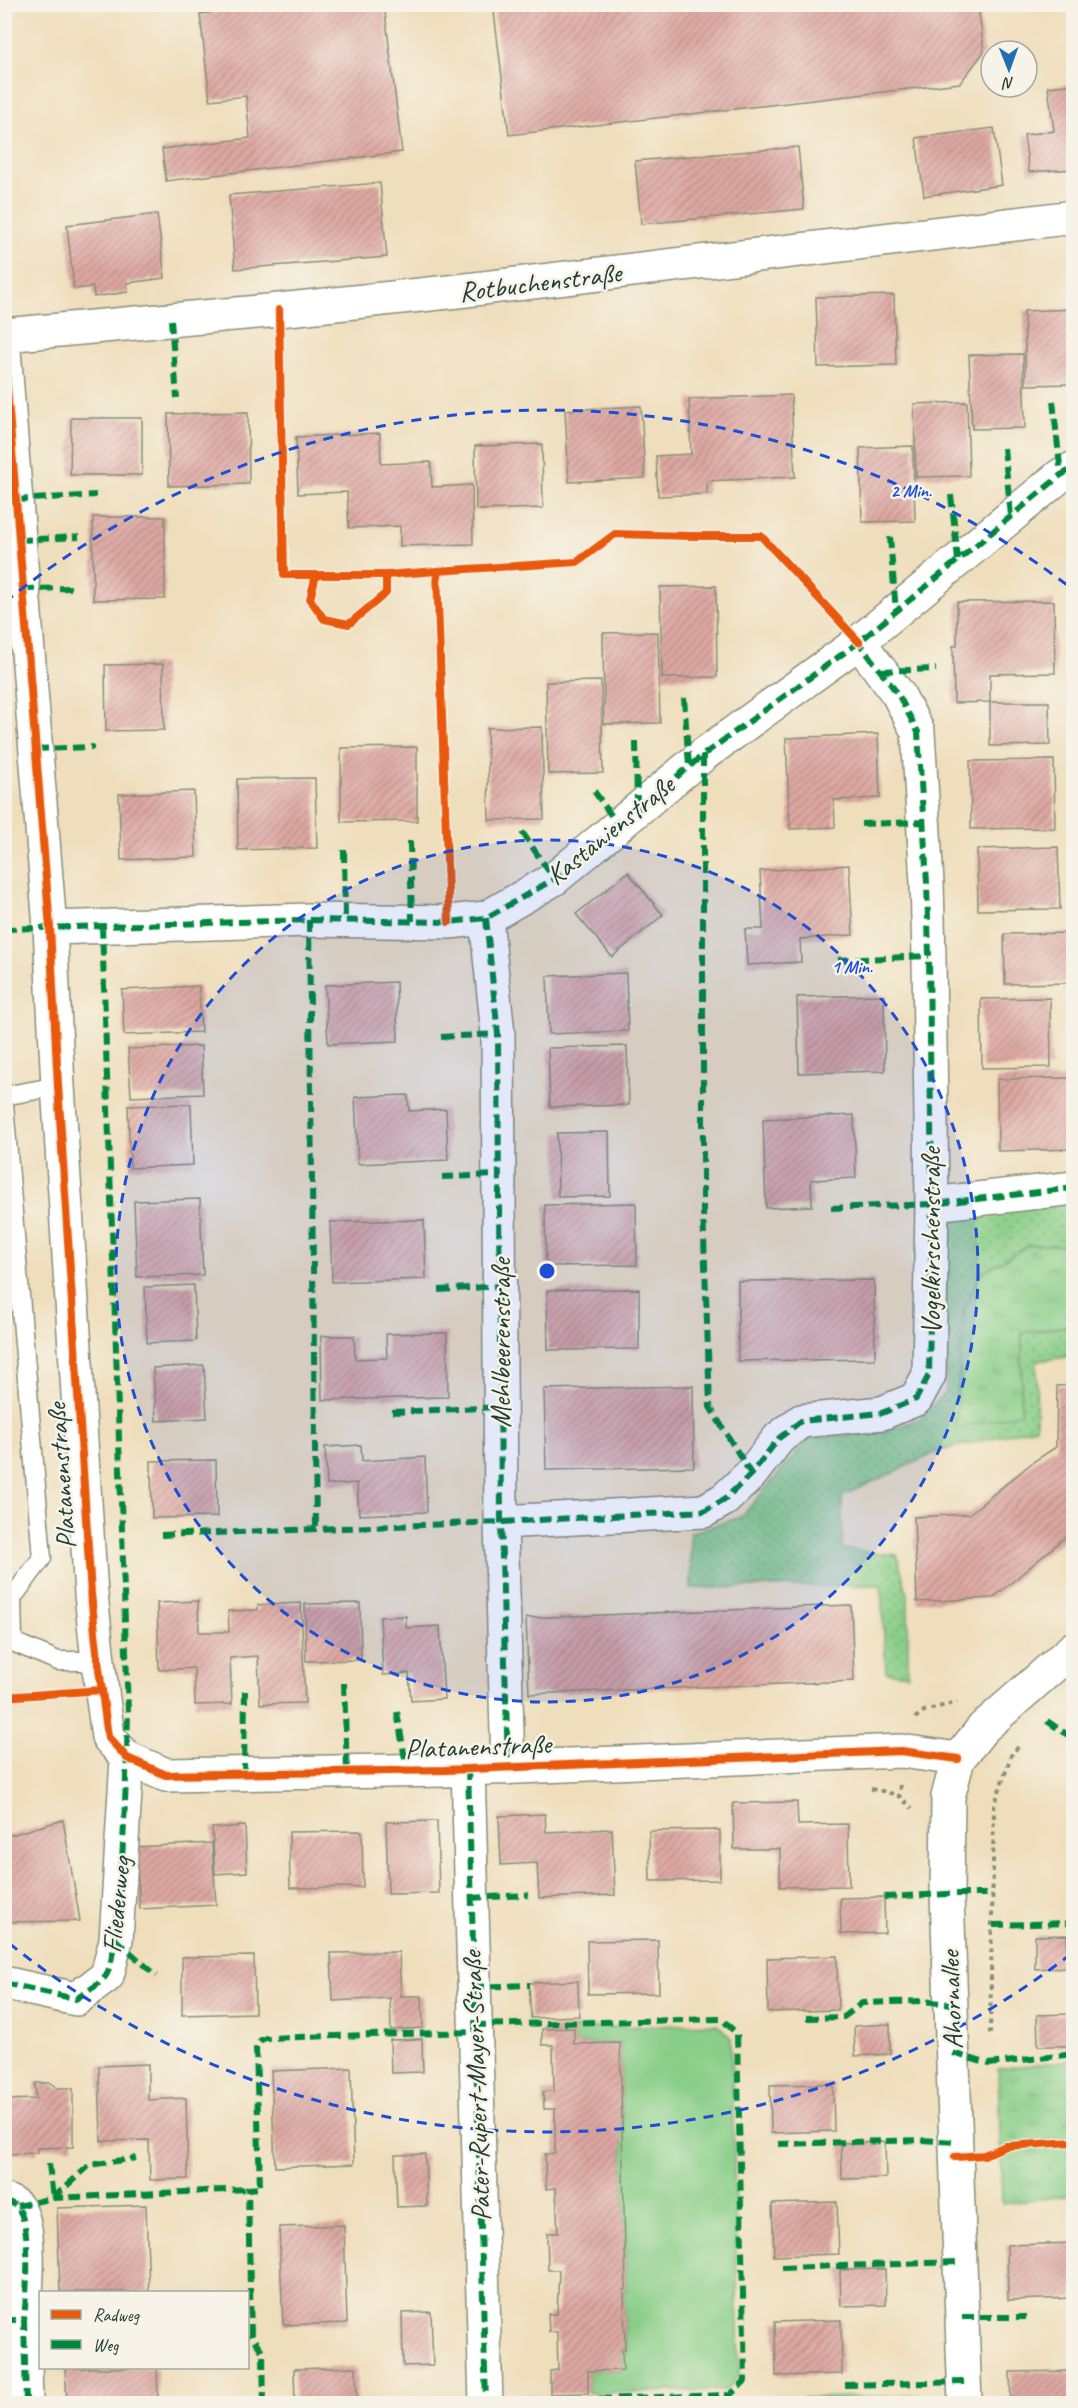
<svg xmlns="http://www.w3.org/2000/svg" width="1078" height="2408" font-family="Caveat,sans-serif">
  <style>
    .grass { fill: url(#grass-dots); stroke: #54865e; stroke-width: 1.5 }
    .park { fill: url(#park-tufts); stroke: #54865e; stroke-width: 1.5 }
    .garden { fill: #89ce88; stroke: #54865e; stroke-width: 1.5 }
    .building { fill: url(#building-hatch) }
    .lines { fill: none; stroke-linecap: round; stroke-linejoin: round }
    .service-casing { stroke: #878e78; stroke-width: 21 }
    .minor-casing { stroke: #878e78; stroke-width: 36 }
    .path { stroke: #878e78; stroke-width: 4; stroke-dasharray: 4.5 4.5; stroke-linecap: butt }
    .service { stroke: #fff; stroke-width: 18 }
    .minor { stroke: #fff; stroke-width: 33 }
    .quiet { stroke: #00873e; stroke-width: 6; stroke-dasharray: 12 6; stroke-linecap: butt }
    .cycleway-casing { stroke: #f7f3e8; stroke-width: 11 }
    .cycleway { stroke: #e8590c; stroke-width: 8 }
    .ring { fill: none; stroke: #1d4ed8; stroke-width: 3; stroke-dasharray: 10 8 }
    .labels { text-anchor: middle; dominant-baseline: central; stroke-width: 5; stroke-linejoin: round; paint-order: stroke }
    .street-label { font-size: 28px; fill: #1f3d34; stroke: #f7f3e8 }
    .centre { fill: #1d4ed8; stroke: #f7f3e8; stroke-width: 3 }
    .ring-label { font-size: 18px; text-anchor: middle; font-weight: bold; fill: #1d4ed8; stroke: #f7f3e8; stroke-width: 5; stroke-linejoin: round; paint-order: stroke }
  </style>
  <defs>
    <pattern id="grass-dots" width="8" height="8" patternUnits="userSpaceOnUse" patternTransform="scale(1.5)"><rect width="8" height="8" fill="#89ce88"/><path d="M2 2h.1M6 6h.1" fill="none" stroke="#6fa870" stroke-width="1.8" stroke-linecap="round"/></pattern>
    <pattern id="park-tufts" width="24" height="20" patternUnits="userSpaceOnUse" patternTransform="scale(1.5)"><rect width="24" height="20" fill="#89ce88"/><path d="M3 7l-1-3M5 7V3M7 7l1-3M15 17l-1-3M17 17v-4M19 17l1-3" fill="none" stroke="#6fa870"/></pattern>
    <pattern id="building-hatch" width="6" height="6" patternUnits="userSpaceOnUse" patternTransform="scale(1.5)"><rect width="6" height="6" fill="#dea7a2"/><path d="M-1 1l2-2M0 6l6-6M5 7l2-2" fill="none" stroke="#b38985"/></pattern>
  </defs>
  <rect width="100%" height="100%" fill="#f7f3e8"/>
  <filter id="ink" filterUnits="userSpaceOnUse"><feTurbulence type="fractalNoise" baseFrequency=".0167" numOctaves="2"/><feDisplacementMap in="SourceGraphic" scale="12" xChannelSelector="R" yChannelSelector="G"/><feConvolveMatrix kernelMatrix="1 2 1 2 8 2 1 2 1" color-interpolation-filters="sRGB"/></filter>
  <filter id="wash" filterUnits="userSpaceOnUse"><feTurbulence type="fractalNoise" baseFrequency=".008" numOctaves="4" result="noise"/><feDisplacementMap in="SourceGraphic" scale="24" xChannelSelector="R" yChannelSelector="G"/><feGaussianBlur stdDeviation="1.35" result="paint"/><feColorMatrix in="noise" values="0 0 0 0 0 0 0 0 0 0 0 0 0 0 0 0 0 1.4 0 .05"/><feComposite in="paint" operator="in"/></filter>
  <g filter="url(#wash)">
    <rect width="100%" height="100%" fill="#efdebc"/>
    <path class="grass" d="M1073 1198V1245H1029L981 1273 964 1309 1022 1333 1073 1325V1356L1037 1361 1036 1427 939 1451 842 1496V1549L897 1555 908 1596V1675L886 1672 881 1585 691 1588 690 1533 741 1517 809 1439 885 1431 920 1419 946 1392 944 1214Z"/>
    <path class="park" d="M1029 1245H1073V1325L1022 1333 1021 1413 955 1429 964 1309 981 1273Z
      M1073 2060V2195L1002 2204 998 2069Z
      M4 2218 14 2227 15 2264 5 2275Z"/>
    <path class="garden" d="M1067 1933H1073V1978H1068Z
      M717 2024 731 2038 739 2376 726 2390 588 2393V2371L622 2370V2350H625L624 2290H626L620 2043 574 2044V2028Z
      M925 2396V2403H802V2398Z
      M699 2401 700 2403H589Z"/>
    <g id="blocks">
      <path class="building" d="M282 4H384L402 152 166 181 162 149 250 138 246 96 210 100 200 14Z
        M493 4H978L984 52 960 83 509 135Z
        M1074 84V169L1029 172 1024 135 1054 131 1048 87Z
        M994 128 1002 185 924 196 916 138Z
        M798 147 804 209 641 224 635 161Z
        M380 183 387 257 235 269 229 195Z
        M157 214 165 278 127 283 128 292 94 297 93 287 74 289 67 225Z
        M894 295 896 365 818 367 816 297Z
        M1074 309V384L1026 385 1024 311Z
        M1023 354 1025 428 972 429 969 355Z
        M791 395 795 477 707 481V494L658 496 656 456 691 454 689 399Z
        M967 402 969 476 916 477 914 404Z
        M641 406 645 478 569 482 565 410Z
        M248 412 249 484 169 486 168 414Z
        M71 418H142V475H70Z
        M380 433 381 464 431 462 432 487 472 485 473 544 400 546V526L349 528 347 492 298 494 296 437Z
        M542 444 543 508 476 510 475 446Z
        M913 446 915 521 862 522 860 448Z
        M93 517H165V599L93 600Z
        M716 586 717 677 662 678 660 587Z
        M1054 601 1055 673 990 674V702L954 703 953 646H957V602Z
        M658 632 660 723 604 724 603 633Z
        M163 664 164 730 106 731 105 665Z
        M601 681 603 773 548 774 546 682Z
        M990 702H1049L1050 745 990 746Z
        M542 727 544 819 489 820 487 728Z
        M878 734 880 798 834 800 835 827 790 829 786 738Z
        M417 747V821L341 822V748Z
        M1054 760 1055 828 971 829 970 761Z
        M315 778 317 848 238 850 237 779Z
        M194 791 196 857 121 860 119 794Z
        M1058 847 1060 909 978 910 977 849Z
        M849 865 853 935 800 939 801 962 747 965 745 929H763L760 871Z
        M628 872 663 915 612 957 576 914Z
        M1074 933V983L1005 984 1004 934Z
        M626 973 628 1031 549 1034 547 976Z
        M396 982 398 1041 328 1044 325 985Z
        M199 986 201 1032 124 1035 122 990Z
        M884 995 885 1071 799 1073 797 997Z
        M1050 998 1051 1067 982 1068 981 999Z
        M201 1046 203 1094 131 1097 128 1049Z
        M627 1046 629 1105 550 1107 548 1048Z
        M1074 1078V1149L998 1151 997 1079Z
        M408 1095 409 1111 446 1109 448 1160 358 1164 355 1097Z
        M191 1104 193 1165 130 1168 128 1106Z
        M854 1115 856 1178 811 1180 812 1206 766 1208 763 1119Z
        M609 1132 610 1196 558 1197 557 1133Z
        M200 1199 203 1275 137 1277 134 1201Z
        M636 1203 637 1265 546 1266 545 1205Z
        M424 1220 426 1279 332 1282 330 1222Z
        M874 1280 875 1359 738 1361V1281Z
        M194 1285 196 1341 147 1343 145 1287Z
        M639 1289V1349L548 1350 547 1290Z
        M447 1333 448 1397 322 1400 321 1336H354L355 1359 387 1358 386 1334Z
        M204 1365 207 1418 156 1421 153 1368Z
        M1074 1385V1530L993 1598 917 1602 914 1517 969 1514 1033 1462 1056 1447 1057 1386Z
        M693 1386 694 1467 546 1470 544 1389Z
        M361 1445 362 1461 425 1457 427 1512 359 1515 357 1483 327 1485 325 1447Z
        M216 1460 217 1517 152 1518 151 1461Z
        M198 1601 199 1632H229L228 1611 258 1610V1605L301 1603 305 1703 260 1704 258 1656 230 1658 232 1704 195 1705 194 1668 159 1670 157 1603Z
        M360 1603 361 1660 306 1661 305 1604Z
        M851 1605 854 1681 529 1694 526 1618Z
        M406 1616V1628L440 1626 444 1699 411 1701 409 1673 383 1675 380 1617Z
        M797 1802 798 1825 848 1824 849 1886 780 1887V1849H734L733 1803Z
        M545 1814 546 1832 612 1829 615 1895 539 1898 537 1863 501 1865 499 1816Z
        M63 1820 80 1921 4 1922V1837Z
        M437 1821 439 1893 388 1894 386 1822Z
        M245 1826 247 1872 215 1874 212 1828Z
        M720 1830V1880L650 1881 649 1831Z
        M362 1831 363 1887 290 1888 289 1832Z
        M212 1843 216 1905 140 1909 136 1847Z
        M884 1897 885 1933 841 1934 840 1898Z
        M1067 1935 1068 1967 1035 1969V1936Z
        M658 1940 659 1993 588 1994 587 1941Z
        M399 1952 401 1996H422L423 2028 391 2030 390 1998 333 2001 331 1953Z
        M254 1956 255 2013 182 2015V1957Z
        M837 1956 838 2010 768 2012 767 1958Z
        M1068 1978H1074V2040H1070V2046H1038L1037 2015 1069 2014Z
        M578 1981 579 2016 531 2018 529 1983Z
        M890 2024V2054L855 2056 854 2026Z
        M574 2028V2044L620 2043 626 2290H624L625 2350H622L623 2370 588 2371V2393L550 2394V2371L558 2370 557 2332H549L548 2314H557L559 2270H548L547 2233H558L557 2211 556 2188 546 2189 545 2154H555V2109H544L543 2092 554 2091 553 2045H542V2029Z
        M422 2039 423 2072 391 2073 390 2040Z
        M148 2064V2100L186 2098 188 2179 150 2180 149 2140 101 2141 99 2066Z
        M351 2068 354 2164 275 2167 271 2071Z
        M35 2083H51L57 2088H73V2147L37 2148V2153L4 2154V2100L36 2099Z
        M833 2084 834 2131 771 2133 770 2085Z
        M885 2142 886 2178 842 2179 841 2143Z
        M425 2154 427 2206 397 2207 395 2155Z
        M837 2202 839 2254 774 2256 772 2204Z
        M146 2205 149 2292H60L57 2208Z
        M344 2225 347 2323 283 2325 279 2227Z
        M1073 2243 1074 2298 1008 2300 1007 2245Z
        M885 2269 886 2305 841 2306 840 2270Z
        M431 2312 433 2365 403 2366 402 2313Z
        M841 2320 842 2374 776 2376 775 2322Z
        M356 2367 357 2403H295L294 2369Z
        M65 2368H157L158 2403H67Z
        M1074 2371V2403H1011L1010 2372Z"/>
    </g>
  </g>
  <g filter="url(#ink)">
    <use href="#blocks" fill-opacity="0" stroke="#878e78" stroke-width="1.5"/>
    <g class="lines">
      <g class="service-casing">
        <path id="service" d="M4 1096 58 1086
          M4 1105 42 1558 12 1598 13 1642
          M9 1632 13 1642 58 1661H98"/>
      </g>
      <g class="minor-casing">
        <path id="minor" d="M4 335 279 310 458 291 1074 217
          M4 350 50 928 58 1086 91 1594 98 1661 108 1737 127 1758 166 1775 445 1770 901 1751 958 1759
          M486 918 498 1034 501 1522 508 1768
          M50 928 309 920 449 922 486 918 554 879 703 755 859 642 1061 475 1074 468
          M932 1204 1074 1188
          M501 1522 704 1511 725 1499 751 1474 779 1438 801 1421 882 1413 916 1399 929 1375 932 1204 929 956 927 883 918 732 898 694 859 642
          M468 1768 486 2404
          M4 1983 76 1999 107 1976 116 1940 127 1758
          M4 2200C8 2202 15 2204 17 2207 33 2224 26 2296 24 2320
          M4 2320H24L26 2404
          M965 2404 947 1894 948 1797 958 1759 983 1728 1074 1648"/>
      </g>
      <path class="path" d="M915 1718 924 1711 957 1702
        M900 1785 899 1796 912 1808
        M871 1789 887 1792 899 1796
        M990 2034 994 1806 1012 1753 1021 1745"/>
      <use href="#service" class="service"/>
      <use href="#minor" class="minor"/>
      <path class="quiet" d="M171 320 177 398
        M1053 401 1061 475
        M1004 448 1011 516
        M951 495 958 560
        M16 500 96 495
        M890 537 896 612
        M19 540 79 537
        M23 589 76 588
        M881 671 936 669
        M684 698 689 766
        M636 741 637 809
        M36 749 94 747
        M703 755V1209L710 1407 751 1474
        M594 791 618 825
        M861 824 924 822
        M522 832 554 879
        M410 841 412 921
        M344 850 345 920
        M486 918 498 1034 501 1522 508 1768
        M309 920 316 1530
        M4 929 309 920 449 922 486 918 554 879 703 755 859 642 1061 475 1074 468
        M838 960 929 956
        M441 1037 498 1034
        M442 1177 500 1175
        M831 1208 932 1204 1074 1188
        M439 1290 500 1286
        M392 1412 501 1407
        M161 1535 501 1522 704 1511 725 1499 751 1474 779 1438 801 1421 882 1413 916 1399 929 1375 932 1204 929 956 927 883 918 732 898 694 856 639
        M344 1683 347 1773
        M397 1712 407 1771
        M1047 1721 1074 1739
        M468 1768 486 2404
        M244 1775 245 1691
        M884 1897 947 1894H991
        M471 1898 528 1895
        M993 1925 1074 1923
        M116 1940 157 1976
        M4 1983 76 1999C85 1992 98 1986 105 1977 122 1958 127 1750 128 1713L102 926
        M473 1987 530 1985
        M806 2018 844 2017 862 2003 922 2001 951 2004
        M474 2025 722 2019 737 2034 745 2381 730 2395 486 2402
        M953 2053 989 2064 1074 2054
        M778 2144 922 2140 955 2142
        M49 2164 53 2198
        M53 2198 90 2165 136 2158
        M4 2200C8 2202 15 2204 17 2207 33 2224 26 2296 24 2320
        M17 2206 53 2198 248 2189
        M782 2268 959 2262
        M962 2317H1026
        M4 2320H24L26 2404
        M845 2385 964 2382
        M264 2404 263 2352 251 2336 248 2189 260 2188 256 2047 261 2040 266 2038 475 2032"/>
      <g class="cycleway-casing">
        <path id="cycleway" d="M279 310 284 575H316
          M4 350 50 928 58 1086 91 1594 98 1661 108 1737 127 1758 166 1775 445 1770 901 1751 958 1759
          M437 571 577 562 615 534 691 536H761L859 642
          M386 575V593L349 624 324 619 310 599 316 575H386L437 571 449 922
          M4 1697 102 1690
          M955 2157 984 2155 1006 2146 1074 2142"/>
      </g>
      <use href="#cycleway" class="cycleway"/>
    </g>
  </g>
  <circle cx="547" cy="1271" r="431" fill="#1d4ed8" fill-opacity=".12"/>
  <g class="ring">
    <circle cx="547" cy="1271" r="431"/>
    <path d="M1071 1954A861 861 0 0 1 5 1940M5 602A861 861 0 0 1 1071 588"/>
  </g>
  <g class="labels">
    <g class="street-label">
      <text transform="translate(540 282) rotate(-7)">Rotbuchenstraße</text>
      <text transform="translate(610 830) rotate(-39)">Kastanienstraße</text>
      <text transform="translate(930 1241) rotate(-90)">Vogelkirschenstraße</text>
      <text transform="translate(500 1343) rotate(-90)">Mehlbeerenstraße</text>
      <text transform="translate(61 1476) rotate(-94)">Platanenstraße</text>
      <text transform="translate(478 1746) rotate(-2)">Platanenstraße</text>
      <text transform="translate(116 1905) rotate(-84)">Fliederweg</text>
      <text transform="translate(951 2000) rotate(-92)">Ahornallee</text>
      <text transform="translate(476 2086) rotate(-92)">Pater-Rupert-Mayer-Straße</text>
    </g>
  </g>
  <circle cx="547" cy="1271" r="9" class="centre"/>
  <g class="ring-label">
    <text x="911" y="497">2 Min.</text>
    <text x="852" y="973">1 Min.</text>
  </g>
  <rect width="1078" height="2408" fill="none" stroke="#f7f3e8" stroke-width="24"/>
  <rect x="39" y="2291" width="210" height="78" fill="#f7f3e8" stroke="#a1aaa0" stroke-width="1.5"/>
  <rect x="51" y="2310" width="30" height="9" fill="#e8590c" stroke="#a1aaa0" stroke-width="1.5"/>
  <text x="93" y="2321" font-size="18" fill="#1f3d34">Radweg</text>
  <rect x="51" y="2340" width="30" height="9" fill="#00873e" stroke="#a1aaa0" stroke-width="1.5"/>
  <text x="93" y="2351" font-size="18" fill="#1f3d34">Weg</text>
  <g transform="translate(1009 69) rotate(179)"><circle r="28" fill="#f7f3e8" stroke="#a1aaa0" stroke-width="1.5"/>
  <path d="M0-4.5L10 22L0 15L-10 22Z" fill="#1f6fb2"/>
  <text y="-9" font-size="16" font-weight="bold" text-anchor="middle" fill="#1f3d34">N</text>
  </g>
</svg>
